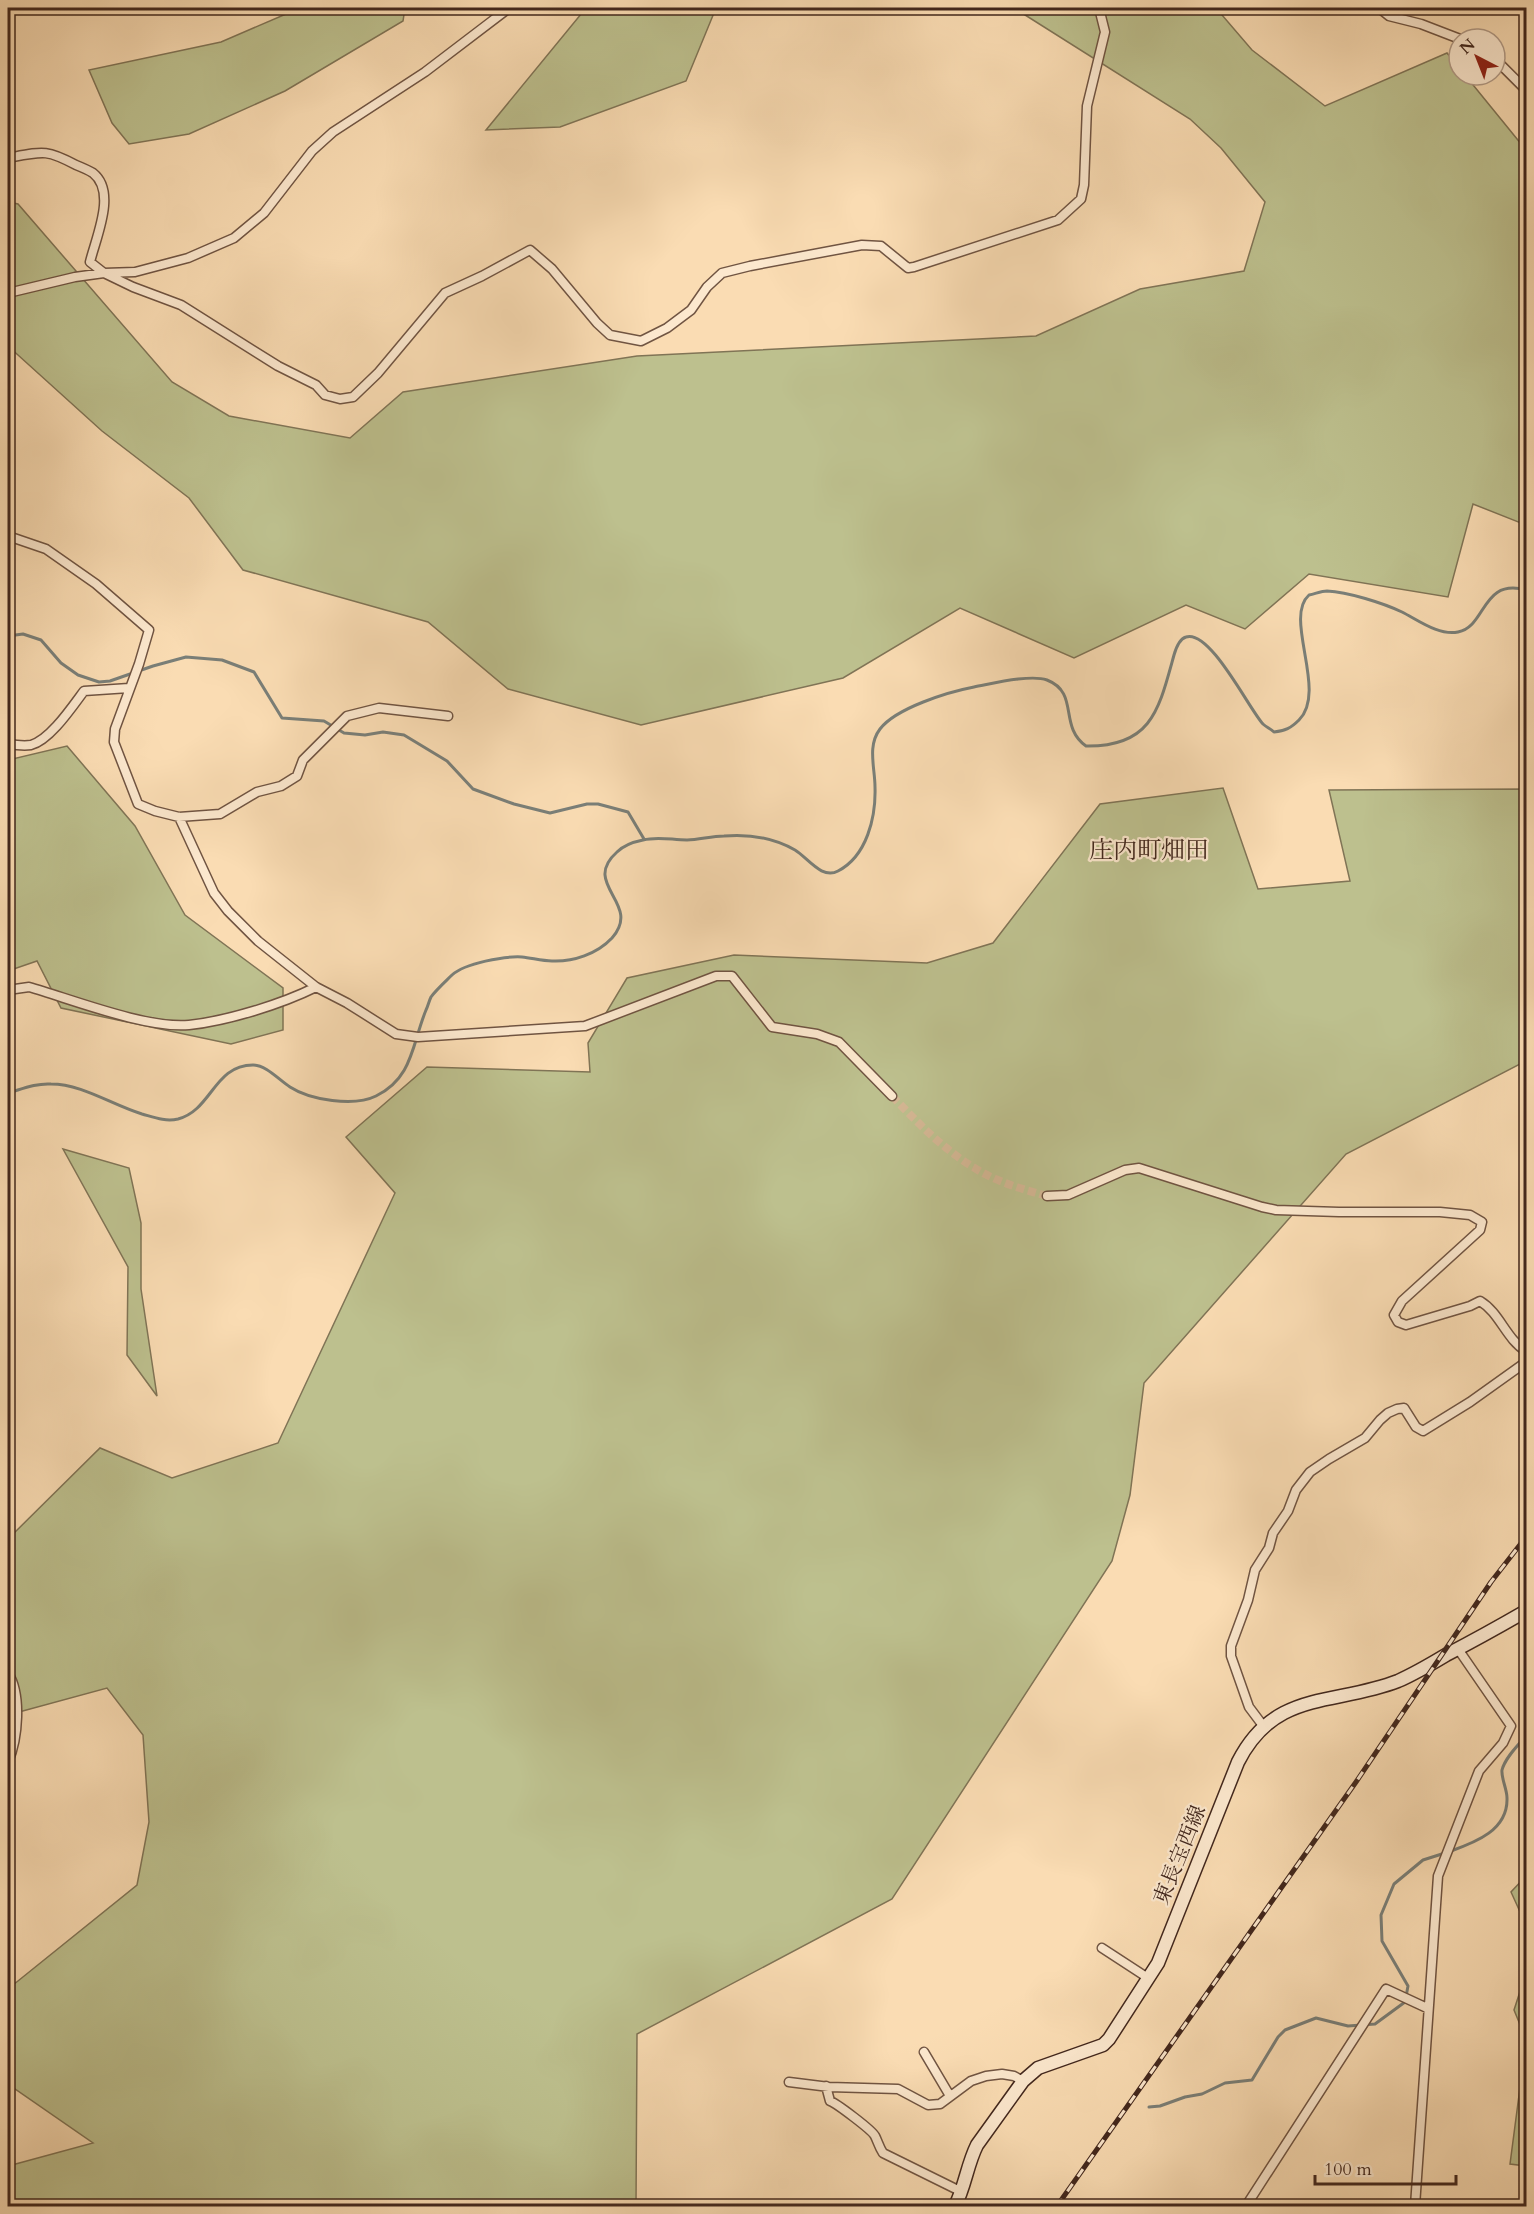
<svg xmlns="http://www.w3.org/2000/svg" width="1534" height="2214" font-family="Cardo,'Noto Serif JP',serif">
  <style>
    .green { fill: #bdc08e; stroke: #807456; stroke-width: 1.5 }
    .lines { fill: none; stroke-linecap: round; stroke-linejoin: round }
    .stream { stroke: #7a7f78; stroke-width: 3 }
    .minor-tunnel { stroke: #d5b895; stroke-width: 8; stroke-dasharray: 8 4; stroke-linecap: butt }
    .minor-casing { stroke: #705442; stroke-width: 11 }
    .secondary-casing { stroke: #42271d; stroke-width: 15 }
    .primary-casing { stroke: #42271d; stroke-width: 16 }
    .minor { stroke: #fce8ce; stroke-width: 8 }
    .secondary { stroke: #fce8ce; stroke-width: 12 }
    .primary { stroke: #fadcb3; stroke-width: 14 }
    .rail-casing { stroke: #42271d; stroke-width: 5 }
    .rail { stroke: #fce8ce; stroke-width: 3; stroke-dasharray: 9; stroke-linecap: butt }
    .labels { text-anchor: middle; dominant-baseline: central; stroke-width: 4.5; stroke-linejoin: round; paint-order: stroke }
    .street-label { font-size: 21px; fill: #42271d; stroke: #fce8ce }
    .quarter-label { font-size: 24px; fill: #42271d; stroke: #fce8ce }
  </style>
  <rect width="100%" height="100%" fill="#fadcb3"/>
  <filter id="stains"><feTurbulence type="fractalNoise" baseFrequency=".00333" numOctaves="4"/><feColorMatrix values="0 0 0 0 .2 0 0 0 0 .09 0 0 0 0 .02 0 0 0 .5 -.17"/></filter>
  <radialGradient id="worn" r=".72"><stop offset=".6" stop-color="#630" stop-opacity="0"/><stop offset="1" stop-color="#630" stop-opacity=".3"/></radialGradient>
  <path class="green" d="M307 8H405L403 21 285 91 189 134 129 144 112 123 89 70 221 42 286 14Z
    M586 8H716L686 81 560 127 486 130Z
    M1014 8H1216L1252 50 1325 106 1447 53 1459 68V75H1465L1526 150V525L1473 504 1448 597 1309 574 1245 629 1186 605 1074 658 960 608 843 678 641 725 508 689 428 622 243 570 189 498 102 431 8 346V202L18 204 172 382 229 416 350 438 403 392 637 356 1036 336 1140 289 1244 271 1265 202 1221 148 1190 119Z
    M67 746 135 826 185 915 283 988V1030L231 1044 61 1008 37 961 8 971V760Z
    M1223 788 1258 889 1350 881 1329 790 1526 789V1061L1346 1154 1144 1383 1130 1495 1112 1561 892 1899 637 2034 636 2206H8V2168L12 2165 93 2143 8 2084V1989L137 1885 149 1822 143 1735 107 1688 8 1715V1539L100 1448 172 1478 278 1443 395 1193 346 1137 427 1067 590 1072 588 1043 627 978 734 955 927 963 993 943 1100 804Z
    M63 1149 129 1168 141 1223V1289L157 1396 127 1355 128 1267Z
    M1526 1876V1925L1511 1892Z
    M1526 1973V2039L1514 2010Z
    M1524 2057H1526V2166L1510 2164Z"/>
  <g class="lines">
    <path class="stream" d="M8 636 23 634 41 640 61 663 78 675 99 682 110 681 153 666 186 657 222 660 254 672 282 718 324 721 344 733 365 735 383 732 404 735 447 761 473 789 514 804 550 813 587 804H598L628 812 644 839
      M8 1093C22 1089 36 1083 51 1084 82 1084 112 1105 142 1114 153 1117 165 1122 178 1119 212 1110 214 1065 253 1065 266 1065 279 1080 290 1087 310 1100 354 1107 376 1096 413 1078 412 1044 426 1010 428 1006 429 1001 431 997 436 990 446 981 452 975 465 963 505 956 522 957 532 958 542 961 552 961 573 962 597 954 612 938 643 903 580 885 617 852 624 845 633 842 643 840 658 836 672 840 687 840 699 840 711 836 724 836 748 834 774 838 795 850 808 858 822 880 838 871 867 856 876 817 875 787 875 768 867 746 880 729 896 708 948 692 974 687 991 684 1030 674 1047 680 1080 693 1058 726 1086 746 1152 747 1159 709 1174 655 1176 648 1179 639 1186 637 1210 629 1249 709 1263 724 1266 727 1271 729 1274 732 1285 731 1291 728 1299 720 1328 691 1283 618 1309 595 1315 594 1321 591 1327 591 1348 592 1383 603 1402 612 1418 620 1439 636 1458 632 1487 626 1481 578 1526 590
      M1451 1851C1476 1842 1508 1830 1507 1798 1507 1789 1501 1778 1502 1770 1505 1758 1518 1745 1526 1736
      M1149 2107 1160 2106 1185 2097 1202 2094 1225 2083 1252 2080 1278 2037 1285 2030 1316 2018 1348 2026 1375 2024 1405 2002 1408 1986 1382 1941 1381 1915 1394 1884 1423 1860 1445 1853"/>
    <path class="minor-tunnel" d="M892 1096C917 1122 942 1148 973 1167 996 1182 1022 1189 1047 1196"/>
    <g class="minor-casing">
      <path id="minor" d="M1379 8 1389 16 1421 24 1460 39
        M1495 59 1526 90
        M8 150 13 157C44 151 48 150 76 165 81 167 88 170 93 173 117 192 96 237 90 262L104 273 133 287 181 305 278 366 316 385 325 395 340 399 353 397 378 373 445 293 482 276 530 250 552 269 597 323 610 335 641 341 667 328 691 310 707 287 722 273 750 266 862 245 881 246 908 268 914 267 1058 220 1081 199 1084 185 1087 106 1105 32 1099 8
        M8 293 75 277 104 273 135 272 188 258 234 238 264 213 312 151 333 132 425 72 509 8
        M8 536 46 549 96 584 149 630 139 664 115 729 114 742 138 804 155 811 179 817 220 814 257 792 281 786 297 776 303 760 347 716 379 708 448 716
        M8 744C15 745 24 746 31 745 50 740 72 707 84 691L129 688
        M179 817 214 893 228 911 258 941 316 987 347 1003 396 1034 418 1037 585 1026 716 976H732L772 1027 817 1034 839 1042 892 1096
        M8 990 29 987C71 999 147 1029 189 1025 227 1021 282 1004 316 987
        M1047 1196 1068 1195 1125 1170 1139 1168 1262 1207 1276 1210 1339 1212H1440L1470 1215 1482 1222 1480 1230 1402 1301 1394 1315 1398 1322 1406 1325 1470 1306 1480 1301C1500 1313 1506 1339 1526 1351
        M8 1673C22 1695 18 1739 8 1762
        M1264 1727 1249 1707 1231 1656V1646L1248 1600 1255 1570 1269 1548 1273 1533 1288 1511 1296 1490 1310 1472 1329 1459 1365 1438 1380 1420 1388 1413 1397 1409 1404 1408 1416 1427 1423 1431 1470 1402 1526 1362
        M1102 1948 1148 1978
        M924 2052 950 2096
        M789 2082 829 2087 898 2089 928 2105 940 2104 971 2081 986 2076 1002 2074 1014 2076 1023 2081
        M826 2086 830 2101C836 2103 872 2130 875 2136 878 2142 879 2147 883 2153L962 2192
        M1246 2206 1386 1989 1427 2008
        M1415 2206 1438 1876 1479 1771 1503 1743 1511 1726 1458 1649"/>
    </g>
    <g class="secondary-casing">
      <path id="secondary" d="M955 2206C965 2187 967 2165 977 2145L1023 2081 1038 2068 1103 2045 1109 2039 1158 1963 1238 1762C1275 1689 1334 1706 1398 1681 1414 1674 1431 1664 1446 1655 1473 1641 1500 1626 1526 1611"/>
    </g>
    <g class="primary-casing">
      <path id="primary" d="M1525 8 1526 9"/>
    </g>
    <use href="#minor" class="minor"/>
    <use href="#secondary" class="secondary"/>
    <use href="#primary" class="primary"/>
    <g class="rail-casing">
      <path id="rail" d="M1057 2206 1356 1782 1491 1582 1526 1537"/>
    </g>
    <use href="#rail" class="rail"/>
  </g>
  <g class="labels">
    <g class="street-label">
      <text transform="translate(1180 1855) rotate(-68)">東長宝西線</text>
    </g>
    <g class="quarter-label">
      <text x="1149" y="850">庄内町畑田</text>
    </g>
  </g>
  <rect width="1534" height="2214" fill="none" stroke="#fadcb3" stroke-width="30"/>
  <rect x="9" y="9" width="1516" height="2196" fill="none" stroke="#42271d" stroke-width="3"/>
  <rect x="15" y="15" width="1504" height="2184" fill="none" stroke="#42271d" stroke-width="1.5"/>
  <g transform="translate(1477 57) rotate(318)"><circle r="28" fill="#fce8ce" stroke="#b29b87" stroke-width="1.5"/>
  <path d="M0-4.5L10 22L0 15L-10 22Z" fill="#8f2418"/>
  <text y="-9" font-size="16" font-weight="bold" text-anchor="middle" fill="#42271d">N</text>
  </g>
  <path d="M1315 2175v9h141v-9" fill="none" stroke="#42271d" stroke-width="3"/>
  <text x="1324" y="2175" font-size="18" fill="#42271d" stroke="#fce8ce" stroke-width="4.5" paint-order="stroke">100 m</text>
  <rect width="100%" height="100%" filter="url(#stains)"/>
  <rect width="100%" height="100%" fill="url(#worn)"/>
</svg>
